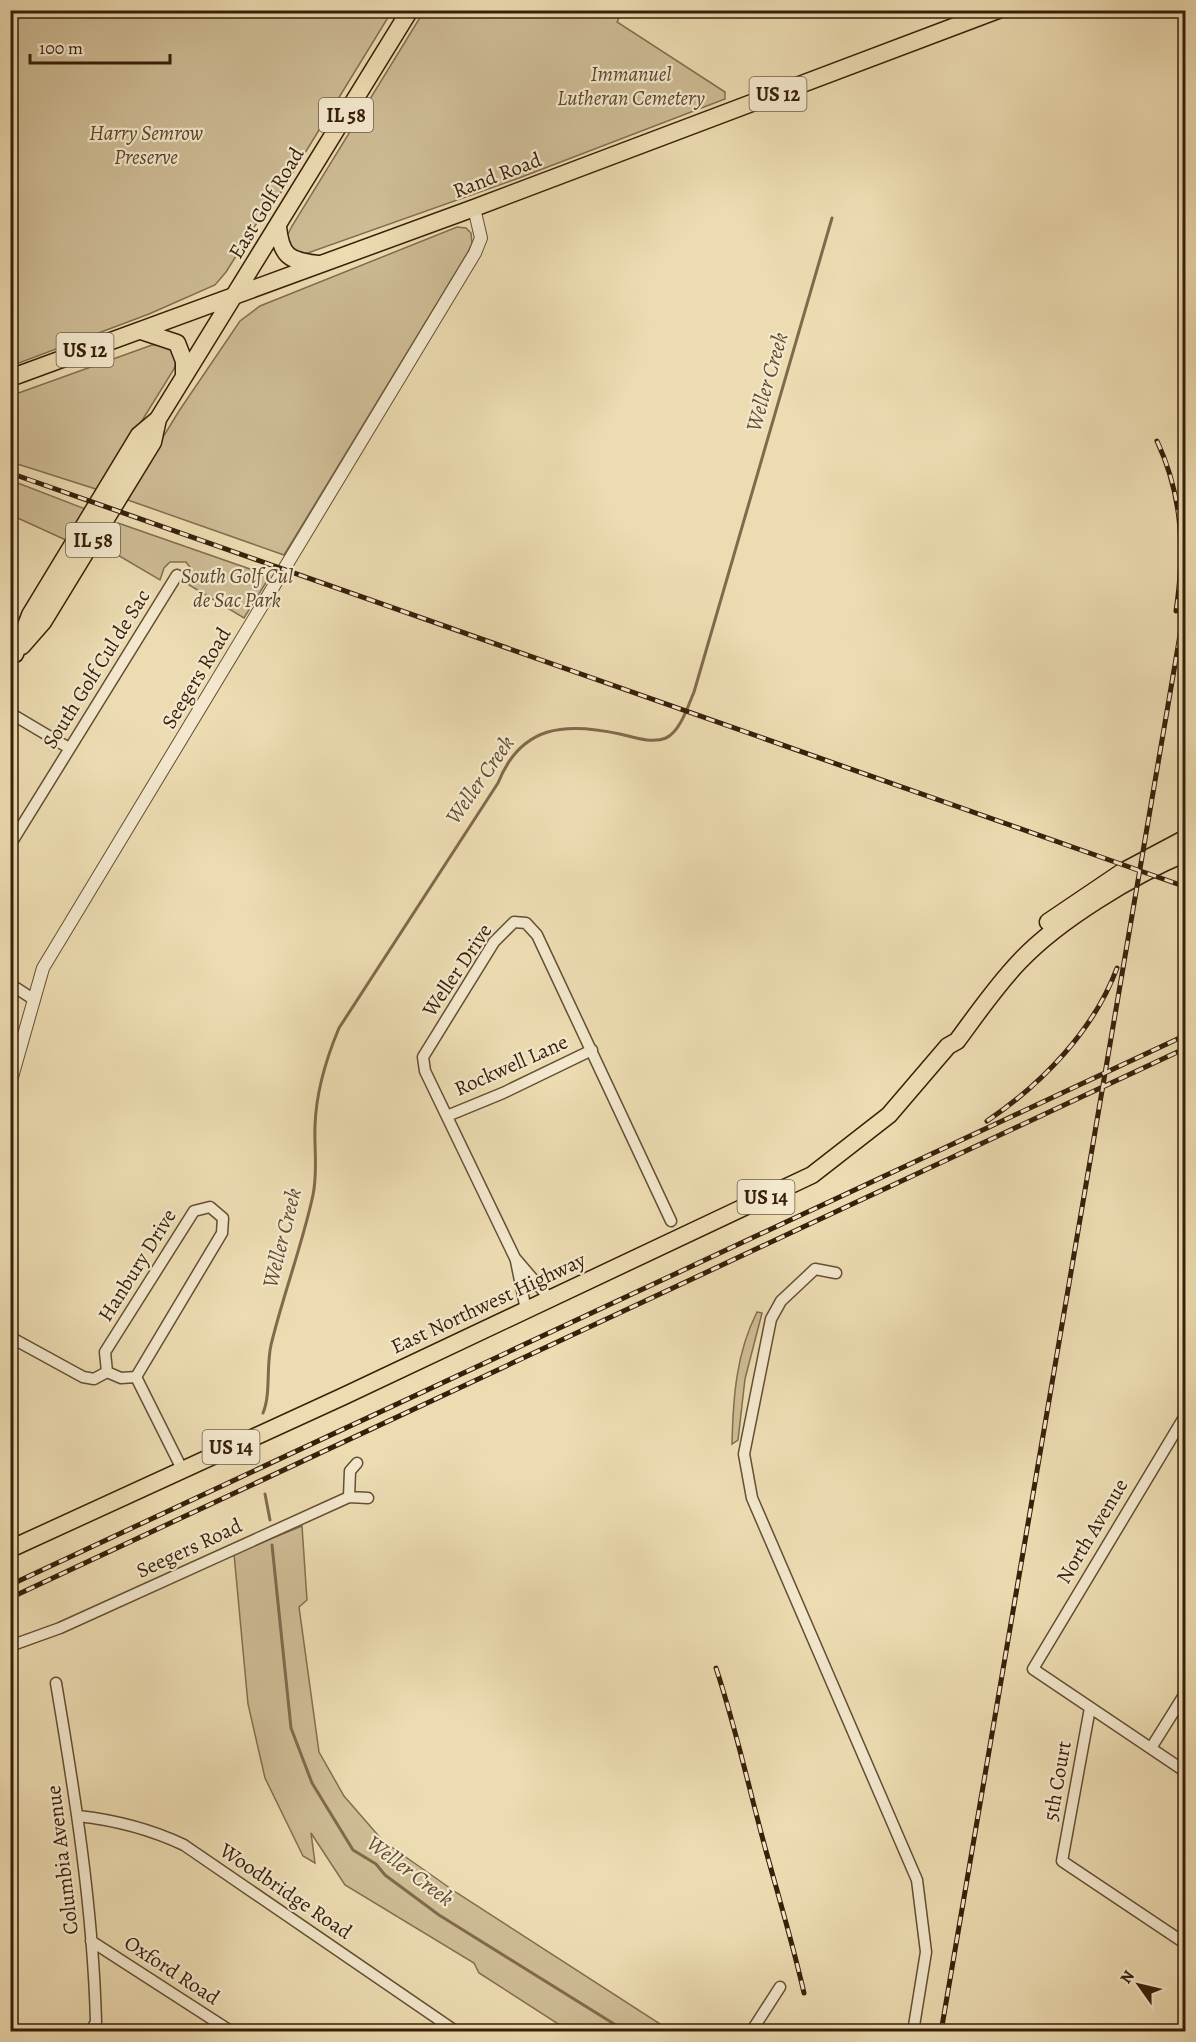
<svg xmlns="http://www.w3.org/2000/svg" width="1196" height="2042" font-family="Alegreya,serif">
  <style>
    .green { fill: #cebc95; stroke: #826e4f; stroke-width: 1.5 }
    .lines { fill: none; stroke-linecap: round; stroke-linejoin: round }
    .stream { stroke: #7f6a4c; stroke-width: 3 }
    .minor-casing { stroke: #644e33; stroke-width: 13 }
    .tertiary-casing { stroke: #644e33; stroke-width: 14 }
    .primary-casing { stroke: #371f09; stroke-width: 19 }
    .minor { stroke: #f3e8cd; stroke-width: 10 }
    .tertiary { stroke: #f3e8cd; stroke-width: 12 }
    .primary { stroke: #eddcb2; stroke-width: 16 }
    .rail-casing { stroke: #371f09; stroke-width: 5 }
    .rail { stroke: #f3e8cd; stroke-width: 3; stroke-dasharray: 9; stroke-linecap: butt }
    .labels { text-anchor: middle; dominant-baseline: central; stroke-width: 4.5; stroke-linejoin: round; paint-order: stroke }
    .shield { fill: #f3e8cd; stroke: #6f5b44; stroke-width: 1.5 }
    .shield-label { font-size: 20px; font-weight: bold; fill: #371f09 }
    .park-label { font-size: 21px; font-style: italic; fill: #5d462c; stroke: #f3e8cd }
    .street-label { font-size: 21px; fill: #371f09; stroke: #f3e8cd }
    .water-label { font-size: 22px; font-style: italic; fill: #614b30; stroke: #f3e8cd }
  </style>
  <rect width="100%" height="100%" fill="#eddcb2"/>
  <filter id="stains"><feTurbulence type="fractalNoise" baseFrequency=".00333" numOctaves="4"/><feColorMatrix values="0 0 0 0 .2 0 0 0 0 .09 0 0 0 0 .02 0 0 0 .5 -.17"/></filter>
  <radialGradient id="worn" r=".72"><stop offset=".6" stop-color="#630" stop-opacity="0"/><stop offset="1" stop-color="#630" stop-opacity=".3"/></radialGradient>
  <path class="green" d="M10 11 11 10 392 11 278 197 260 218 226 272 215 285 149 314 11 366Z
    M424 11H607L619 18 617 22 725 92V99L519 178 305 254 294 253 287 236 292 226Z
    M457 227 466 228 471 233 472 243 468 252 284 555 125 499 179 411 240 321 260 306Z
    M168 344 177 360 174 369 99 490 11 462 10 396 152 345Z
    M10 480 88 510 68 541 11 515Z
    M118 523 270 576 244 618 189 585 192 570 186 562H170L164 568 160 580 99 544 111 526Z
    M757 1312 762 1313 745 1379 738 1440 732 1444C733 1399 736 1353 757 1312Z
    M302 1526 307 1600 299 1607 319 1752 344 1796 383 1841 457 1893 671 2031H569L479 1973 474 1963 345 1885 311 1833 315 1863 303 1856 265 1778 248 1704 234 1554Z"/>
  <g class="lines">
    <path class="stream" d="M263 1413C271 1394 266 1367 271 1345 283 1295 302 1246 313 1195 318 1171 314 1149 315 1126 316 1092 326 1059 339 1028L498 783C521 725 565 722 620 734 633 737 652 744 666 738 680 732 688 706 694 692L832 218
      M265 1494 270 1520
      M272 1545 291 1728 312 1783 353 1850 376 1864 385 1875 439 1915 627 2032"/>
    <g class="minor-casing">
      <path id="minor" d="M10 713 69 748
        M10 845 177 575
        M10 984 33 999
        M447 1116 503 1093 592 1050
        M210 1207 223 1218 222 1233 136 1377 121 1378 107 1372 105 1352 194 1211Z
        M516 1261 526 1310
        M836 1273 815 1269 781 1301 771 1319 744 1454 752 1498 917 1880 926 1952 913 2032
        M550 1299 515 1258 425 1071 423 1057 494 942 514 922 526 923 537 935 671 1221
        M10 1337 83 1377 94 1379 107 1372
        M136 1377 182 1469
        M1186 1414 1033 1669 1186 1772
        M349 1497 350 1471 357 1463
        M10 1646 60 1628 349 1497 368 1498
        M56 1683C75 1795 93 1908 96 2022L90 2032
        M1090 1708 1062 1861 1186 1944
        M1151 1748 1186 1692
        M78 1816C115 1820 150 1829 184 1845L457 2032
        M91 1941 232 2032
        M751 2032 780 1987"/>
    </g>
    <g class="tertiary-casing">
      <path id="tertiary" d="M10 1084 43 968 475 253 481 238 474 208"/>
    </g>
    <g class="primary-casing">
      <path id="primary" d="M278 227C281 256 289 261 318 264
        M141 331 177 343 184 361V377
        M10 378 474 208 998 10
        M22 646 43 622 153 442 158 419
        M15 654 30 615 139 435 158 419 410 10
        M1048 922 1122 872 1186 838
        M10 1549 344 1396 812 1175 889 1115 948 1046 957 1041C977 1014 996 986 1020 961 1060 919 1132 876 1186 853"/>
    </g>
    <use href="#minor" class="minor"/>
    <use href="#tertiary" class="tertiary"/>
    <use href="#primary" class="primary"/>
    <g class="rail-casing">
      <path id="rail" d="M1157 441C1183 497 1185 551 1176 611
        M10 473 1186 887
        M987 1121C1042 1084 1094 1030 1117 968
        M10 1585 1186 1035
        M10 1598 1186 1048
        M716 1668C736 1728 749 1789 766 1851 779 1898 793 1945 804 1993
        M941 2032 1186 600"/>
    </g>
    <use href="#rail" class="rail"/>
  </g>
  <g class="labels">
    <g class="shield">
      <rect x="749.5" y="77" width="57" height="34" rx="4.5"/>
      <rect x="319" y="98" width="54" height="34" rx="4.5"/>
      <rect x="56.5" y="333" width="57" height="34" rx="4.5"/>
      <rect x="66" y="523" width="54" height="34" rx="4.5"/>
      <rect x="737.5" y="1180" width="57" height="34" rx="4.5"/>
      <rect x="202.5" y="1430" width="57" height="34" rx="4.5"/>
    </g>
    <g class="shield-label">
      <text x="778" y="94">US 12</text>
      <text x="346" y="115">IL 58</text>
      <text x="85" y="350">US 12</text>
      <text x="93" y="540">IL 58</text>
      <text x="766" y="1197">US 14</text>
      <text x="231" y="1447">US 14</text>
    </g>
    <g class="park-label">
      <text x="631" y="74">Immanuel<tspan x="631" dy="24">Lutheran Cemetery</tspan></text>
      <text x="146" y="133">Harry Semrow<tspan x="146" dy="24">Preserve</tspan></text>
      <text x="237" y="576">South Golf Cul<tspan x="237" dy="24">de Sac Park</tspan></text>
    </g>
    <g class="street-label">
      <text transform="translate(497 175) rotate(-21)">Rand Road</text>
      <text transform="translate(266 203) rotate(-59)">East Golf Road</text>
      <text transform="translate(96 669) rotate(-58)">South Golf Cul de Sac</text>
      <text transform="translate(196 678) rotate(-59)">Seegers Road</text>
      <text transform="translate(457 970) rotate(-56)">Weller Drive</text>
      <text transform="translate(511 1065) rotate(-24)">Rockwell Lane</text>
      <text transform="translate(137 1265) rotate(-58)">Hanbury Drive</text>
      <text transform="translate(488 1303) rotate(-25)">East Northwest Highway</text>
      <text transform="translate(1092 1531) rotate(-59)">North Avenue</text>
      <text transform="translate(189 1548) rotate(-25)">Seegers Road</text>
      <text transform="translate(1057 1781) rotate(-80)">5th Court</text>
      <text transform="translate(62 1860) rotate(-97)">Columbia Avenue</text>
      <text transform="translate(286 1891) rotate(34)">Woodbridge Road</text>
      <text transform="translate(172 1970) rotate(33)">Oxford Road</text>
    </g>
    <g class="water-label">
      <text transform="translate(767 382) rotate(-74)">Weller Creek</text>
      <text transform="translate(480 780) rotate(-55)">Weller Creek</text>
      <text transform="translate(282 1238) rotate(-76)">Weller Creek</text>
      <text transform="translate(410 1871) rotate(37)">Weller Creek</text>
    </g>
  </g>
  <rect width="1196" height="2042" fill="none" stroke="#eddcb2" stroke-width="36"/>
  <rect x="12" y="12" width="1172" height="2018" fill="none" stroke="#371f09" stroke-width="3"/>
  <rect x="18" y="18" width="1160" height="2006" fill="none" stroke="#371f09" stroke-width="1.5"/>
  <g transform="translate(1139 1985) rotate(304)" stroke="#f3e8cd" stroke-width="4.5" paint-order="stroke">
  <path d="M0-4.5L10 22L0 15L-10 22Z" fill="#371f09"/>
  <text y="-9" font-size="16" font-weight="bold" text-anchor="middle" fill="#371f09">N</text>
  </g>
  <path d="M30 54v9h140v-9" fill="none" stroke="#371f09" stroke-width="3"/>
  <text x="39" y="54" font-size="18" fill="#371f09" stroke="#f3e8cd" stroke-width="4.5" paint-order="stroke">100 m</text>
  <rect width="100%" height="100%" filter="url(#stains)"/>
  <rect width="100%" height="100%" fill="url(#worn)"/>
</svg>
